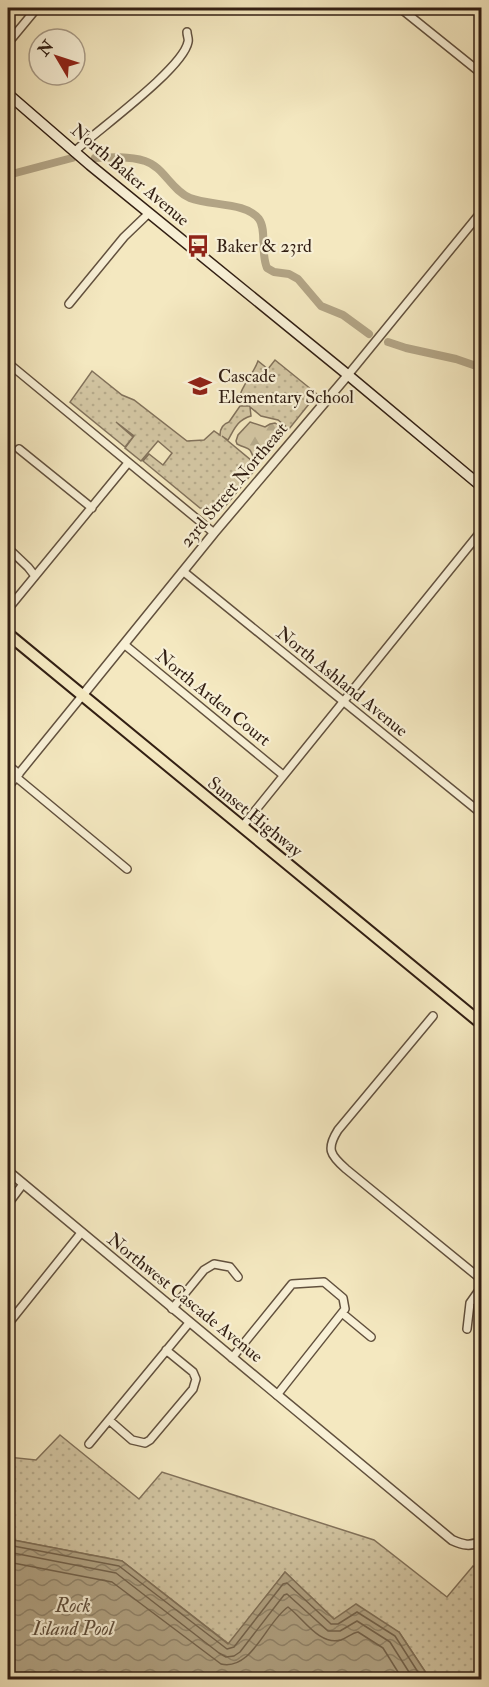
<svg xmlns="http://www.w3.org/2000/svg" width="489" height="1687" font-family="'IM FELL Double Pica',serif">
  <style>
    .forest { fill: url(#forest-firs); stroke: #82725b; stroke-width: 1.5 }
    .park { fill: url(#park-dots); stroke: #82725b; stroke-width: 1.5 }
    .water { fill: url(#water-waves); stroke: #7f6f57; stroke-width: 1.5 }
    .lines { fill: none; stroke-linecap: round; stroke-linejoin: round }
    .shore { stroke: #72624c; stroke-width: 1.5 }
    .canal { stroke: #b2a485; stroke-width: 8 }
    .minor-casing { stroke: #62513e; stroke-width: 10 }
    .tertiary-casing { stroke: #62513e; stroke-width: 11 }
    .secondary-casing { stroke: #321f13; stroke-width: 12 }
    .trunk-casing { stroke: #321f13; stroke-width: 14 }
    .minor { stroke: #f8f0d6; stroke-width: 7 }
    .tertiary { stroke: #f8f0d6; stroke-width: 8 }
    .secondary { stroke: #f8f0d6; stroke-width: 9 }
    .trunk { stroke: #f4e8c0; stroke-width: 10 }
    .labels { text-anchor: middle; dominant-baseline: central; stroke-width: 4.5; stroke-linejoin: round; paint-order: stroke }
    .street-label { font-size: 18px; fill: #321f13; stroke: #f8f0d6 }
    .poi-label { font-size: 18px; fill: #321f13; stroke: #f8f0d6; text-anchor: start }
    .water-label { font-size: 20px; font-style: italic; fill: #5f4e3b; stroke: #f8f0d6 }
  </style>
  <defs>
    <pattern id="forest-firs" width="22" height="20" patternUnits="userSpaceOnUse" patternTransform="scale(1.5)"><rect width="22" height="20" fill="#d3c6a3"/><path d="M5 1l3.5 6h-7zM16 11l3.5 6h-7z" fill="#b6aa8b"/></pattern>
    <pattern id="park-dots" width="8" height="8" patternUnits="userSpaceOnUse" patternTransform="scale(1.5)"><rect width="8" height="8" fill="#d3c6a3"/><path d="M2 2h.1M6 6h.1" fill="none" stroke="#b6aa8b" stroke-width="1.8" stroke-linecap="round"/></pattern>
    <pattern id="water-waves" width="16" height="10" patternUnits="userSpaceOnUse" patternTransform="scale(1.5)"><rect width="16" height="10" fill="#b2a485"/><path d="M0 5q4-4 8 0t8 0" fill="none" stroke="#91856c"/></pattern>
  </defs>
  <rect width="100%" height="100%" fill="#f4e8c0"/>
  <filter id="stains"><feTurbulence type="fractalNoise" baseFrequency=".00333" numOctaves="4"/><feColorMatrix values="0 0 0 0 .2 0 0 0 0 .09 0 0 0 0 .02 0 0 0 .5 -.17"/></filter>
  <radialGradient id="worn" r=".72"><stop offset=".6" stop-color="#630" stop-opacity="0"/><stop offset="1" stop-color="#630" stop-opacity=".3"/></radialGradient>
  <path class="forest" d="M250 422 265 427 270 424 275 423 281 427C278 446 269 445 262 458L257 460 254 459C249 445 249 450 237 444L236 441 238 435Z"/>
  <path class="park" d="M275 360 317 394 289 429 278 420 261 416 250 407 251 416C237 420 234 430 228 440L222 436 258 466 223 509 200 508 143 461 149 454 163 465 172 453 158 441 141 461 125 448 134 436 116 422 133 437 125 447 70 402 92 371 122 395 134 400 187 441 204 440 214 431 220 435C220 429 223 424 229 422L240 406H248L239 398C243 383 253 375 258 361L268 369Z
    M60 1435 139 1499 162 1472 374 1540 447 1597 473 1566 481 1572V1679H430L399 1632 334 1619 285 1572 229 1644 122 1561 8 1539V1457L36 1460Z"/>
  <path class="water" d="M8 1539 122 1561 228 1644 285 1572 334 1619 356 1604 399 1632 430 1679H8Z"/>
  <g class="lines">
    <path class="shore" d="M8 1545 119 1566 227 1649 234 1647 283 1584 287 1583 331 1624H338L357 1612 395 1636 423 1680
      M8 1552 116 1573 219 1653 226 1657 234 1656 240 1652 284 1595 287 1594 328 1631H340L357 1621 390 1642 414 1680
      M8 1562 112 1582 221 1664C252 1671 266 1622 288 1607 303 1618 319 1646 341 1640 347 1638 352 1633 358 1632L383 1648 403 1680"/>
    <path class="canal" d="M95 158C111 157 129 156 145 161 164 167 171 190 190 198 210 206 246 202 259 219 267 230 260 251 267 268L274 272 289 274 298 279 321 306 343 315 369 334
      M8 175 72 158
      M388 342 406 348 456 359 482 368"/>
    <g class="minor-casing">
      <path id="minor" d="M400 8 482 74
        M8 43 37 8
        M74 152C96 131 183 69 188 42 189 39 187 36 187 32
        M69 304 124 237 149 213
        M8 363 214 533
        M348 375 482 211
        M19 449 92 508
        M8 548 28 567 35 576
        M184 572 482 814
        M8 609 128 463
        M125 645 283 775
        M8 765 19 774
        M16 777 127 869
        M8 787 82 696
        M242 827 482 530
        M433 1016 338 1130C326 1149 330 1155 346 1169L482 1280
        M8 1204 23 1184
        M172 1309 204 1270 214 1264 230 1267 238 1277
        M342 1313 371 1337
        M8 1324 81 1233
        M467 1329 470 1303 482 1286
        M232 1358 292 1284 324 1282 343 1298 345 1309 277 1395
        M109 1420 132 1440 145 1443 150 1440 193 1389 196 1379 193 1372 166 1350
        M89 1444 189 1323"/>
    </g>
    <g class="tertiary-casing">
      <path id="tertiary" d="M82 696 214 533 348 375
        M8 1171 452 1540C463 1545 470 1547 482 1541"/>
    </g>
    <g class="secondary-casing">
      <path id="secondary" d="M8 94 90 165 348 375 482 487"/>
    </g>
    <g class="trunk-casing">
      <path id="trunk" d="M8 634 482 1024"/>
    </g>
    <use href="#minor" class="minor"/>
    <use href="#tertiary" class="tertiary"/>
    <use href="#secondary" class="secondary"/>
    <use href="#trunk" class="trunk"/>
  </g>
  <defs>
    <g id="bus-bare" transform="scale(1.8)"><path d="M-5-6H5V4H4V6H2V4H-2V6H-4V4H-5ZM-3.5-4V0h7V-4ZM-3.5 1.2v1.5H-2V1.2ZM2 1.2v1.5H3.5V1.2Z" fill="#8f2418" stroke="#f8f0d6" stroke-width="2.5" paint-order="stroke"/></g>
    <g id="school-bare" transform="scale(1.8)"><path d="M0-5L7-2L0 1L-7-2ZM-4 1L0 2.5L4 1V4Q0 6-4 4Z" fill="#8f2418" stroke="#f8f0d6" stroke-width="2.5" paint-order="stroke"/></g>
  </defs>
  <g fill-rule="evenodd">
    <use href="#bus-bare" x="198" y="246"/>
    <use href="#school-bare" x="200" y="386"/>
  </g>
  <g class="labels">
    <g class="street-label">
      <text transform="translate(130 175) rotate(40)">North Baker Avenue</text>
      <text transform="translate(234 485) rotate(-50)">23rd Street Northeast</text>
      <text transform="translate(342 682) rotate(39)">North Ashland Avenue</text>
      <text transform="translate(213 698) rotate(39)">North Arden Court</text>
      <text transform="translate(255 817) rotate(39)">Sunset Highway</text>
      <text transform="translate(185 1298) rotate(39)">Northwest Cascade Avenue</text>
    </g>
    <g class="poi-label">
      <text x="216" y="246">Baker &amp; 23rd</text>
      <text x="218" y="376">Cascade<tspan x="218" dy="21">Elementary School</tspan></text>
    </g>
    <g class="water-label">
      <text x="73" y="1605">Rock<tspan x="73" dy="23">Island Pool</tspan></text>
    </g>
  </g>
  <rect width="489" height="1687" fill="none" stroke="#f4e8c0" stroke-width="30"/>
  <rect x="9" y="9" width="471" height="1669" fill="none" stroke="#321f13" stroke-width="3"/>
  <rect x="15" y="15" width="459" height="1657" fill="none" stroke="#321f13" stroke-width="1.5"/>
  <g transform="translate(57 57) rotate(309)"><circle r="28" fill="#f8f0d6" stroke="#a99c88" stroke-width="1.5"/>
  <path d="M0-4.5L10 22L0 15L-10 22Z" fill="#8f2418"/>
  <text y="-9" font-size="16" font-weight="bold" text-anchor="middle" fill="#321f13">N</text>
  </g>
  <rect width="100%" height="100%" filter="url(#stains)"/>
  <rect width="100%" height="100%" fill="url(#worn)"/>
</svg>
